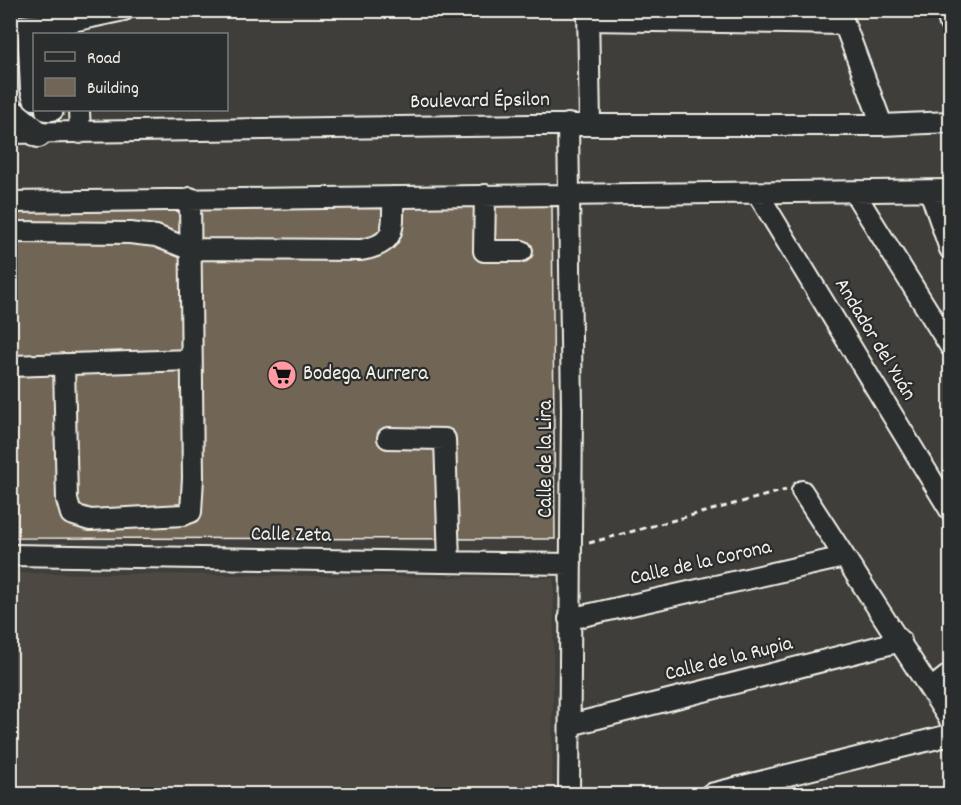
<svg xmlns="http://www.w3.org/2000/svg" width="961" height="805" font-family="Dekko,sans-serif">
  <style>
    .built { fill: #4e4a43 }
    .building { fill: #716557; stroke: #f4f1e8; stroke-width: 1.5 }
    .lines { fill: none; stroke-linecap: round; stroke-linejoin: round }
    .minor-casing { stroke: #f4f1e8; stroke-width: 24 }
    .major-casing { stroke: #f4f1e8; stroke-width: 30 }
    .path { stroke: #f4f1e8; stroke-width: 3; stroke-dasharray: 6 4.5; stroke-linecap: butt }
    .minor { stroke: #2a2d2e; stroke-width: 20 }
    .major { stroke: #2a2d2e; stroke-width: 26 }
    .labels { text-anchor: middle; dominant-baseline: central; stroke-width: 4.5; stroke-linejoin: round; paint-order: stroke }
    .street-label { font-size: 21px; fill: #f4f1e8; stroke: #2a2d2e }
    .poi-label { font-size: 21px; fill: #f4f1e8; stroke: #2a2d2e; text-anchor: start }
  </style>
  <rect width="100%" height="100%" fill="#3f3e3a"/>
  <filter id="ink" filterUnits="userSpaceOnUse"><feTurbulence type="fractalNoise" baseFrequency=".0167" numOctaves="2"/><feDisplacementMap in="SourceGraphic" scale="12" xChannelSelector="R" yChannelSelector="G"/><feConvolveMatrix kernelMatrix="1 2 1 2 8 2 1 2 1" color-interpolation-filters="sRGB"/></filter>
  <g filter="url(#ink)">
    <path class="built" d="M11 573 554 578 552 794H11Z"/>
    <path class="building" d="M552 205 555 539 10 538V212Z"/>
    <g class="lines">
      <g class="minor-casing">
        <path id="minor" d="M588 10 590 124
          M946 10 950 24
          M840 12 882 125
          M588 20 844 24
          M10 27 73 21 124 10
          M28 27 31 89 34 99
          M46 110H53
          M79 110 80 133
          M568 124 572 409 569 794
          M10 133 529 125H882L950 122
          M930 191 950 249
          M854 192 950 346
          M758 194 950 510
          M485 195 484 251H522
          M10 202 950 190
          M10 232 130 233 156 236 189 249 361 250C397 244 393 228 393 197
          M64 364 67 500 71 514 90 520 183 515 191 512 193 478 190 198
          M10 366 191 360
          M388 438 445 439 449 562
          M802 491 950 720
          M10 555 571 564
          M569 619 844 557
          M931 689 950 674
          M570 725 901 641
          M711 794 950 735"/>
      </g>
      <g class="major-casing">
        <path id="major" d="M10 111 38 134"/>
      </g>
      <path class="path" d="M589 543 786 490"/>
      <use href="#minor" class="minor"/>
      <use href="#major" class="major"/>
    </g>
  </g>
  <defs>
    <g id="supermarket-disc" transform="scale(1.5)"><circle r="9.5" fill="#ff9aa2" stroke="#2a2d2e"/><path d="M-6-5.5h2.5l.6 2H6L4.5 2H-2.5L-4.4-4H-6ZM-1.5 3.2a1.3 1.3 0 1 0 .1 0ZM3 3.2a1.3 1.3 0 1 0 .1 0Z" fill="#111"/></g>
  </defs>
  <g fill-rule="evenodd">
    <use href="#supermarket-disc" x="282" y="375"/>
  </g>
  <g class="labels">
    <g class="street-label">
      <text transform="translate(480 102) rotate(-1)">Boulevard Épsilon</text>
      <text transform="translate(874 340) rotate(59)">Andador del Yuán</text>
      <text transform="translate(547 459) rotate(-90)">Calle de la Lira</text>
      <text transform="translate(291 536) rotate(1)">Calle Zeta</text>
      <text transform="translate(701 564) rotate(-13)">Calle de la Corona</text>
      <text transform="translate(729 660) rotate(-14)">Calle de la Rupia</text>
    </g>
    <g class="poi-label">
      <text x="303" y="375">Bodega Aurrera</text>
    </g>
  </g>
  <rect width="961" height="805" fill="none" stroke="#2a2d2e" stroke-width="36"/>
  <rect x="18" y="18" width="925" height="769" fill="none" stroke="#f4f1e8" stroke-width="2" filter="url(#ink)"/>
  <rect x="33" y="33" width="195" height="78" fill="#2a2d2e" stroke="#7b7b78" stroke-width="1.5"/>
  <rect x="45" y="52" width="30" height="9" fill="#2a2d2e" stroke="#7b7b78" stroke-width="1.5"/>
  <text x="87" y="63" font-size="18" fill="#f4f1e8">Road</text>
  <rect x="45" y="78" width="30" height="18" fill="#716557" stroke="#7b7b78" stroke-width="1.5"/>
  <text x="87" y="93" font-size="18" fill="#f4f1e8">Building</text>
</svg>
